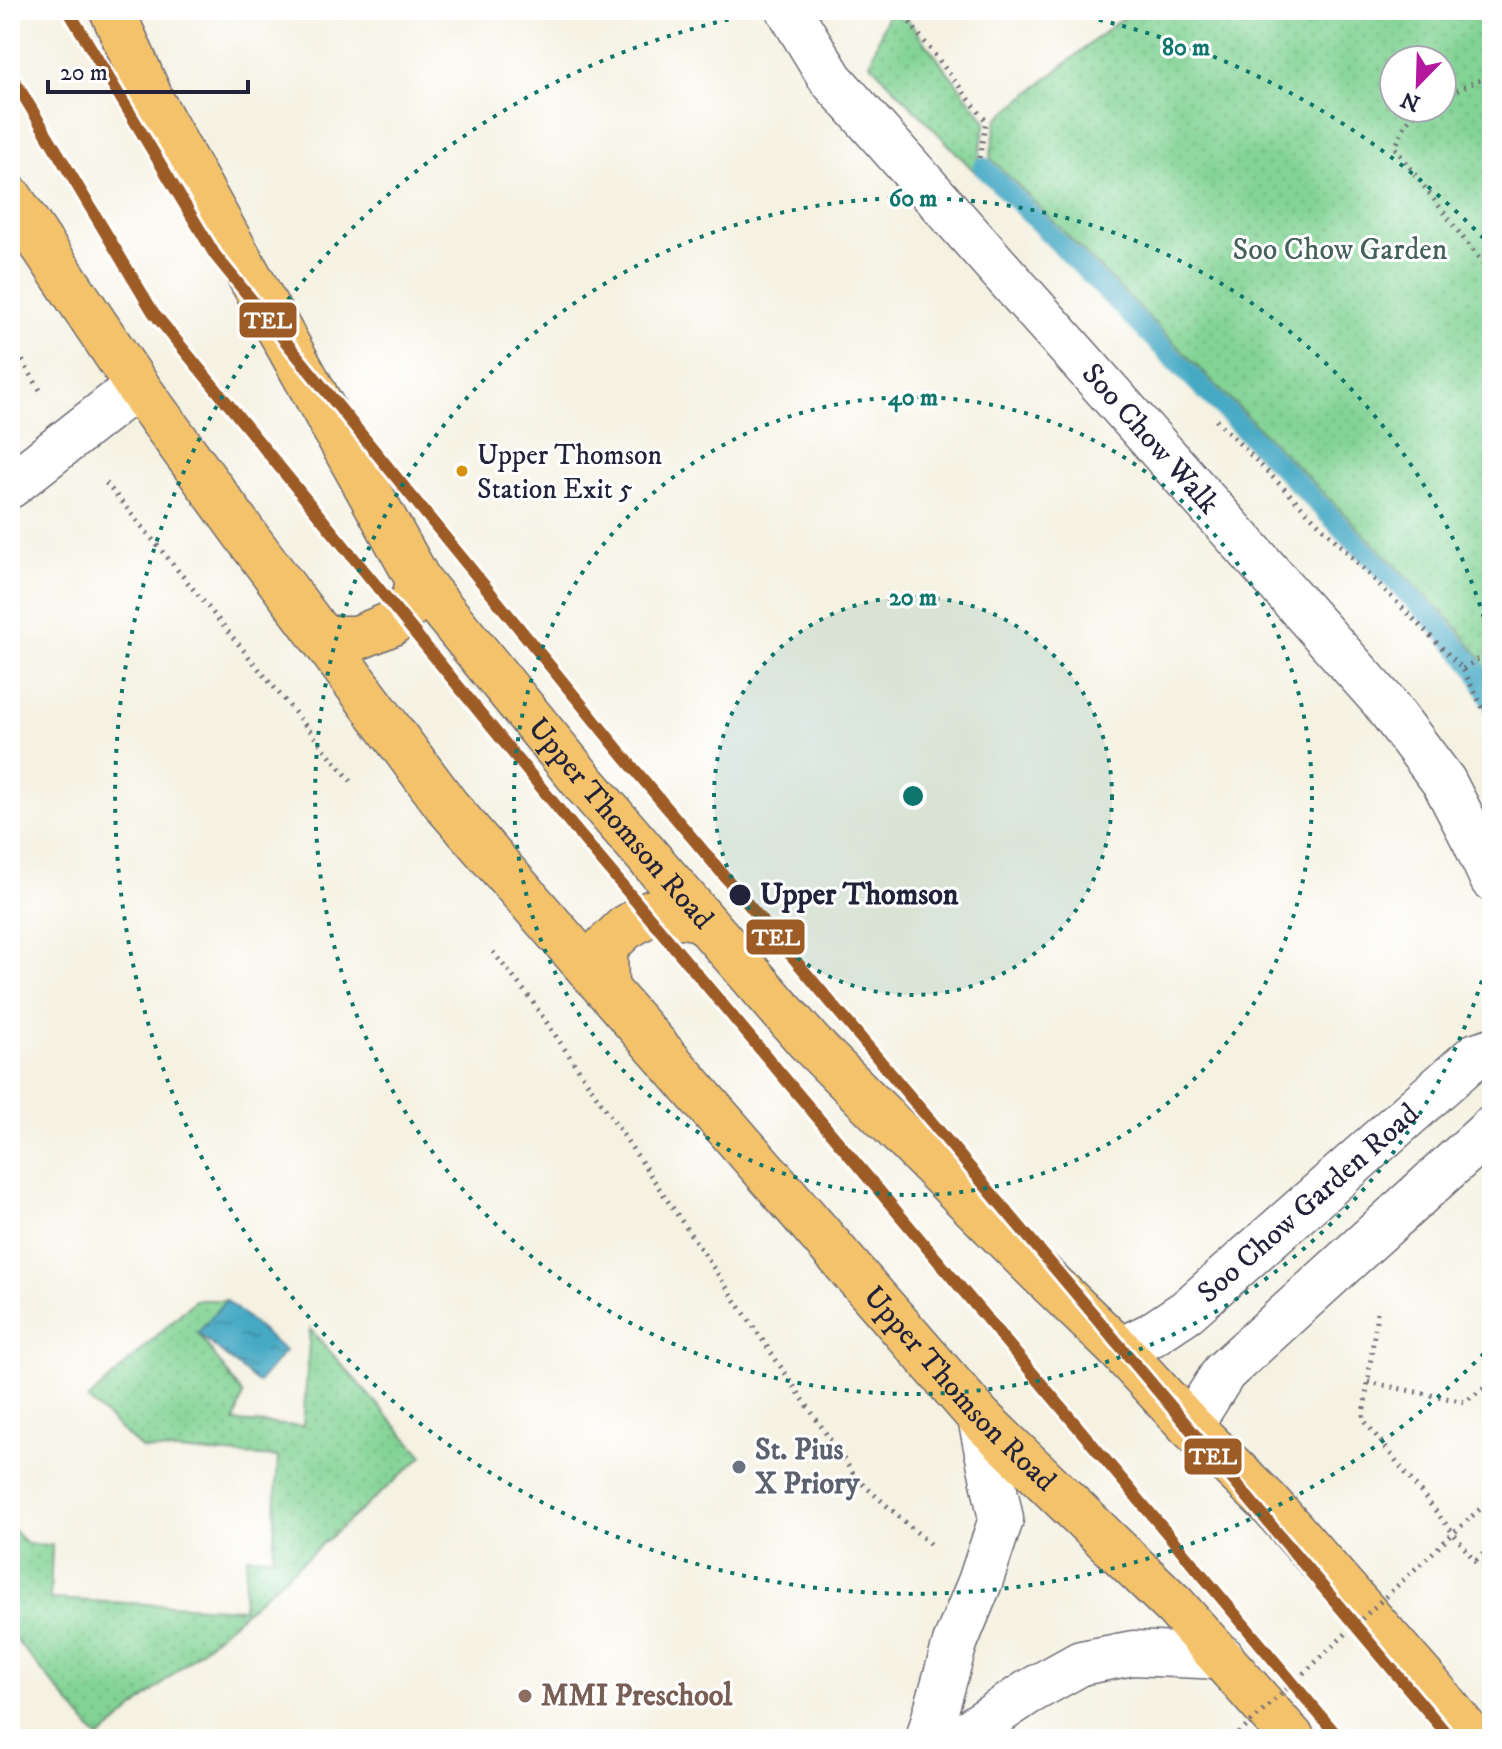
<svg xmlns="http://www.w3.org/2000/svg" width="1502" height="1749" font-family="'IM FELL DW Pica',serif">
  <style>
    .green { fill: url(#green-dots); stroke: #527a68; stroke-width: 2; fill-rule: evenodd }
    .water { fill: url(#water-ripples); stroke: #336680; stroke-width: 2 }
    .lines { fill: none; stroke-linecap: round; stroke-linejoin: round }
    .stream { stroke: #44a9c4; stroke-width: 20 }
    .minor-casing { stroke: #6c6b75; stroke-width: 47 }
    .major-casing { stroke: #6c6b75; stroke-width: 47 }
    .path { stroke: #6c6b75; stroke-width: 5; stroke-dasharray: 2 6; stroke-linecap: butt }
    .minor { stroke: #fff; stroke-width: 44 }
    .major { stroke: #f4c26a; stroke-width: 44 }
    .path-bridge { stroke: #6c6b75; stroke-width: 5; stroke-dasharray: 2 6; stroke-linecap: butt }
    .metro-1-casing { stroke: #fff; stroke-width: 18 }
    .metro-1 { stroke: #9d5b25; stroke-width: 12 }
    .ring { fill: none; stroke: #0f766e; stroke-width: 4; stroke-dasharray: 4 8 }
    .bus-dot { fill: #d79209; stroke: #fff; stroke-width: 3 }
    .stop-dot { fill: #22223b; stroke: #fff; stroke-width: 3 }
    .worship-dot { fill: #6b7280; stroke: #fff; stroke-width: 3 }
    .education-dot { fill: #8d6e63; stroke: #fff; stroke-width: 3 }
    .labels { text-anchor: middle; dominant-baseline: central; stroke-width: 6; stroke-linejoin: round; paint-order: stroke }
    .bus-label { font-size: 28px; fill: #22223b; stroke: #fff; text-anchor: start }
    .park-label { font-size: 30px; fill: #44605a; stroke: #fff }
    .street-label { font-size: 30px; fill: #22223b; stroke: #fff }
    .stop-label { font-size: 30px; font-weight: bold; fill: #22223b; stroke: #fff; text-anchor: start }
    .worship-label { font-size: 30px; font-weight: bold; fill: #5b616d; stroke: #fff; text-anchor: start }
    .education-label { font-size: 30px; font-weight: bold; fill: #785e54; stroke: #fff; text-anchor: start }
    .centre { fill: #0f766e; stroke: #fff; stroke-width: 4 }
    .ring-label { font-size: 24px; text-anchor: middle; font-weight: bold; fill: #0f766e; stroke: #fff; stroke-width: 6; stroke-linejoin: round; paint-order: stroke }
    .line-badge { stroke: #fff; stroke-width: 3 }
    .badge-label { font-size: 22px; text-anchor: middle; font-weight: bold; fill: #fff }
  </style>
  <defs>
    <pattern id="green-dots" width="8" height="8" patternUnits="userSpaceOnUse" patternTransform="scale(2)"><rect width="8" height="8" fill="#82d394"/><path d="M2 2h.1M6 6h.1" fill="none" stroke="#70b580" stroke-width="1.8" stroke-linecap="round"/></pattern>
    <pattern id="water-ripples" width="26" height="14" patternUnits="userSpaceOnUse" patternTransform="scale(2)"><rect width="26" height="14" fill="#44a9c4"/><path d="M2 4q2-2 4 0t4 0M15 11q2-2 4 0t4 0" fill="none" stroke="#3889a0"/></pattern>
  </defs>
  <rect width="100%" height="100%" fill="#fff"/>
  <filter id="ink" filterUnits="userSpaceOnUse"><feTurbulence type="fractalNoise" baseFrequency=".0125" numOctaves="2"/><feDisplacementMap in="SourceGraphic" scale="16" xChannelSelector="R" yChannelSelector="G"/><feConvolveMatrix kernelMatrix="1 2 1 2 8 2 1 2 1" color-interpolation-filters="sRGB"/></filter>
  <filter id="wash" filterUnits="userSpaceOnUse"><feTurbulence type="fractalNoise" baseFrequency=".006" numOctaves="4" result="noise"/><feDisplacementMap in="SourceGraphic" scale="32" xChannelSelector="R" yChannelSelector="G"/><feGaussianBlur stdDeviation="1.8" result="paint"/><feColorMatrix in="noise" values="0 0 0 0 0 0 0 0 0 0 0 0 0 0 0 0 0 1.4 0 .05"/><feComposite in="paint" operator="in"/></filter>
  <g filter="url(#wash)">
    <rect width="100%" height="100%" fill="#f5f2e2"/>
    <path class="green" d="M889 10H900L986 121 976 173 870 63Z
      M1132 10H1492V682L1481 658 1455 626 990 158 997 119ZM1394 60H1442V108H1394Z
      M195 1300H226L198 1333 243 1395 234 1422 303 1426 310 1329 423 1456 99 1739 10 1633V1527L27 1544 52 1545 50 1599 243 1609 247 1556 273 1557 278 1457 142 1449 88 1400Z"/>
    <path class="water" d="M226 1300 285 1351 258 1383 198 1333Z"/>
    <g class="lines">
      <path class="stream" d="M983 167 1443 630 1476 669 1492 703"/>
    </g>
  </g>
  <g filter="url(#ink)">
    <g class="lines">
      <g class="minor-casing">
        <g id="minor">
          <path id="s1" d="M789 10 831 79 1383 701 1444 782 1475 842 1492 879"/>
          <path d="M10 486 137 386"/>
          <path id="s2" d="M1120 1350 1151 1335 1187 1311 1476 1055 1492 1050"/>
          <path d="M1190 1426 1224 1372 1492 1128"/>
          <path d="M928 1739 955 1643 980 1582 1001 1519 980 1418"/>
          <path d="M958 1739 1027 1693 1081 1663 1133 1653 1222 1657"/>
        </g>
      </g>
      <g class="major-casing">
        <g id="major">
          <path id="s3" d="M112 10 153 103 419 581 585 784 809 1042 1038 1271 1120 1350 1190 1426 1268 1502 1429 1685 1473 1739"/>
          <path id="s4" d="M10 197 137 386 249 540 447 806 980 1418 1175 1606 1293 1739"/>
          <path d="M322 638H357L391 624 412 603 419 581"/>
          <path d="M606 988 605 947 625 928 652 912 702 919"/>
        </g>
      </g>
      <path class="path" d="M900 10 986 121 979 159
        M1442 97 1492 74
        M1420 108 1406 123 1395 148 1492 276
        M10 340 40 390
        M1216 420 1463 669 1492 726
        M106 483 351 781
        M1463 669 1492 650
        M493 952 530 998 857 1479 932 1546
        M1377 1312 1363 1419 1475 1561 1492 1567
        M1368 1382 1465 1402 1492 1382
        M1472 1516 1492 1499
        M1476 1560 1492 1547"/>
      <use href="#minor" class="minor"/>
      <use href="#major" class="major"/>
      <path class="path-bridge" d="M1233 1739 1472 1516"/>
      <g class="metro-1-casing">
        <path id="metro-1" d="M68 10 215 255 625 758 1451 1739
          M10 73 153 312 570 823 1340 1739"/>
      </g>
      <use href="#metro-1" class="metro-1"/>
    </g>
  </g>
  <circle cx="913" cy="796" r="199" fill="#0f766e" fill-opacity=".12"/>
  <g class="ring">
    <circle cx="913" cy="796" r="199"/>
    <circle cx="913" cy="796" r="399"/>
    <path d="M1492 946A598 598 0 1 1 1492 646"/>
    <path d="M1492 1345A798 798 0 1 1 774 10M1052 10A798 798 0 0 1 1492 247"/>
  </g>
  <circle class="bus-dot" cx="462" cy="471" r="7"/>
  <circle class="stop-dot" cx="740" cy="895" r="12"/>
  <circle class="worship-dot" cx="739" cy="1467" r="8"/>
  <circle class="education-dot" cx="525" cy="1696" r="8"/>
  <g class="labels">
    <g class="bus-label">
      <text x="477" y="455">Upper Thomson<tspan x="477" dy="34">Station Exit 5</tspan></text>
    </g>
    <g class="park-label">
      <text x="1340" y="250">Soo Chow Garden</text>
    </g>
    <g class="street-label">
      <text stroke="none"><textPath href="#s1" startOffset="562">Soo Chow Walk</textPath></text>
      <text stroke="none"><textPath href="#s3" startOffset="964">Upper Thomson Road</textPath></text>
      <text stroke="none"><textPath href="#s2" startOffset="240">Soo Chow Garden Road</textPath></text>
      <text stroke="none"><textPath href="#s4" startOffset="1526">Upper Thomson Road</textPath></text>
    </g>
    <g class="stop-label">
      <text x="760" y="895">Upper Thomson</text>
    </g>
    <g class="worship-label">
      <text x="755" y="1450">St. Pius<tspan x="755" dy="34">X Priory</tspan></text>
    </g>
    <g class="education-label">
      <text x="541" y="1696">MMI Preschool</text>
    </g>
  </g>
  <circle cx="913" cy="796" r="12" class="centre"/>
  <g class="ring-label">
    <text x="1186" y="55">80 m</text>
    <text x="913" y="206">60 m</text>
    <text x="913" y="405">40 m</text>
    <text x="913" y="605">20 m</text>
  </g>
  <g class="line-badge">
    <rect x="238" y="301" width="60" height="38" rx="8" fill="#9d5b25"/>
    <rect x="745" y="918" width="61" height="38" rx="8" fill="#9d5b25"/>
    <rect x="1183" y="1437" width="60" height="39" rx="8" fill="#9d5b25"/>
  </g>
  <g class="badge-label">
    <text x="268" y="328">TEL</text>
    <text x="776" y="945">TEL</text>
    <text x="1213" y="1464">TEL</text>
  </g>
  <rect width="1502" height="1749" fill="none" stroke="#fff" stroke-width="40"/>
  <g transform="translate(1418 84) rotate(203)"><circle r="38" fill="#ffffff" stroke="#a7a7b1" stroke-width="2"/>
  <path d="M0-6L14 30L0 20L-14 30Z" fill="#b5179e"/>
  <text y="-12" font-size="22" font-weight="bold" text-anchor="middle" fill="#22223b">N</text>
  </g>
  <path d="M48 80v12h200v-12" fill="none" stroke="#22223b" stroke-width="4"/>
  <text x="60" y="80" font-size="24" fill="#22223b" stroke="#ffffff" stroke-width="6" paint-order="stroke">20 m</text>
</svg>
